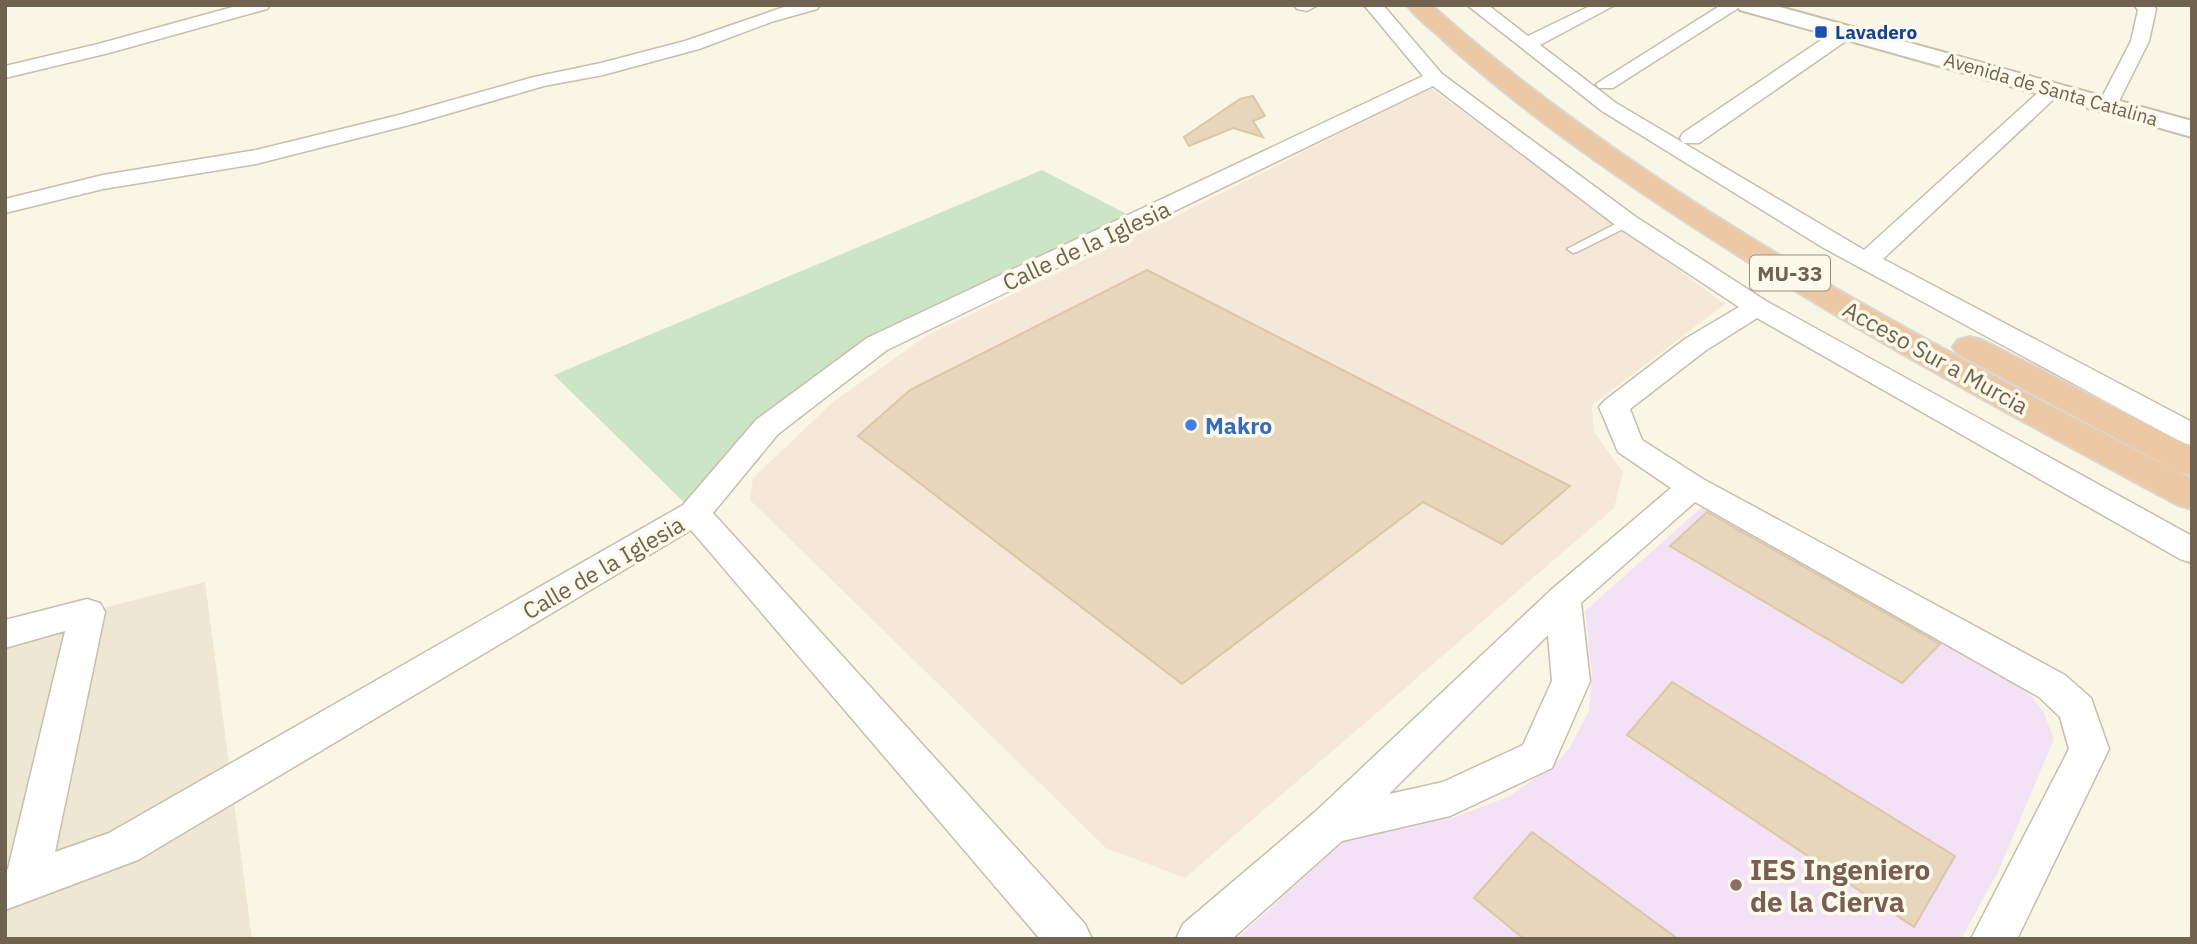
<svg xmlns="http://www.w3.org/2000/svg" width="2197" height="944" font-family="'IBM Plex Sans',sans-serif">
  <style>
    .residential { fill: #ede7d3 }
    .commercial { fill: #f5e8d8 }
    .education { fill: #f3e2f5 }
    .green { fill: #cbe5c6 }
    .building { fill: #e6d7bc; stroke: #dcc6a3; stroke-width: 2 }
    .lines { fill: none; stroke-linecap: round; stroke-linejoin: round }
    .lane-casing { stroke: #c7beab; stroke-width: 3 }
    .street-casing { stroke: #c7beab; stroke-width: 3 }
    .secondary-casing { stroke: #c9bfa9; stroke-width: 4 }
    .highway-casing { stroke: #dad6d1; stroke-width: 4 }
    .lane { fill: #fff; fill-rule: evenodd }
    .street { fill: #fff; fill-rule: evenodd }
    .secondary { fill: #fff; fill-rule: evenodd }
    .highway { fill: #ecc8a4; fill-rule: evenodd }
    .transit-dot { fill: #1a4fb4; stroke: #fdfaeb; stroke-width: 2.5 }
    .shop-dot { fill: #3f7fe0; stroke: #fdfaeb; stroke-width: 2.5 }
    .education-dot { fill: #8d6e63; stroke: #fdfaeb; stroke-width: 2.5 }
    .labels { text-anchor: middle; dominant-baseline: central; stroke-width: 7; stroke-linejoin: round; paint-order: stroke }
    .far-transit-label { font-size: 19px; font-weight: bold; fill: #164399; stroke: #fdfaeb; text-anchor: start }
    .far-street-label { font-size: 19px; fill: #6f624e; stroke: #fdfaeb }
    .shield { fill: #fdfaeb; stroke: #9a907d; stroke-width: 2 }
    .shield-label { font-size: 21px; font-weight: bold; fill: #6f624e }
    .street-label { font-size: 23px; fill: #6f624e; stroke: #fdfaeb }
    .shop-label { font-size: 23px; font-weight: bold; fill: #366cbe; stroke: #fdfaeb; text-anchor: start }
    .near-education-label { font-size: 28px; font-weight: bold; fill: #785e54; stroke: #fdfaeb; text-anchor: start }
  </style>
  <rect width="100%" height="100%" fill="#f9f6e6"/>
  <path class="residential" d="M205 582 252 939H5V633Z"/>
  <path class="commercial" d="M1431 88 1725 304 1592 405 1594 432 1623 472 1614 508 1185 878 1106 848 750 500 753 478 833 402 926 336 1180 214Z"/>
  <path class="education" d="M1703 506 2013 680 2033 698 2044 713 2054 739 1998 872 1961 939H1237L1352 833 1455 817 1510 796 1556 763 1569 749 1589 711 1592 674 1585 611Z"/>
  <path class="green" d="M1042 170 1138 220 877 344 767 427 695 513 554 375Z"/>
  <path class="building" d="M1253 96 1265 116 1253 121 1263 137 1233 128 1189 146 1184 137 1240 99Z
    M1147 270 1570 486 1502 544 1423 502 1182 684 858 436 910 390Z
    M1707 512 1940 644 1902 683 1670 546Z
    M1672 682 1955 856 1914 927 1627 735Z
    M1532 832 1592 876 1678 939H1524L1474 898Z"/>
  <g class="lines">
    <g class="lane-casing">
      <path id="lane" d="M1627 218 1631 219V225L1577 252 1573 253 1567 249Z"/>
    </g>
    <g class="street-casing">
      <path id="street" d="M240 5H270L267 9 109 53 5 78V66L98 44Z
        M790 5H820L817 9 771 22 699 49 603 75 544 86 413 124 256 164 103 189 5 213V199L103 175 256 150 399 115 534 77 601 63 685 41Z
        M1294 5H1315L1316 6 1307 11 1297 9Z
        M1364 5H1383L1442 74 1636 217 1766 301 2192 536V563L2180 559 1757 318 1705 351 1630 409 1642 440 1703 479 2065 675 2091 698 2109 749 2017 939H1971L2069 749 2060 717 2039 697 1695 502 1581 603 1590 681 1552 768 1450 816 1342 841 1232 939H1176L1183 924 1315 812 1551 590 1671 488 1618 452 1599 407 1604 401 1685 339 1739 307 1618 227 1433 86 887 350 778 434 713 513 1085 924 1092 939H1040L691 530 138 860 5 910V870L8 869 65 631 5 648V620L87 599 100 603 105 612 55 852 109 833 683 505 756 420 867 338 1423 76ZM1548 635 1552 681 1523 745 1443 782 1389 794Z
        M1467 5H1488L1528 36 1592 5H1615L1540 45 1616 103 1864 250 2042 89H2056L2059 93 2056 97 1883 259 2192 422V445L2181 442 1822 247 1602 111Z
        M1721 5H1743L1613 88H1599L1596 84Z
        M2134 5H2153L2156 9 2149 41 2115 109H2101L2098 105 2131 41 2138 10Z
        M1846 26 1855 32 1853 36 1699 143H1683L1680 138 1683 133 1839 28Z"/>
    </g>
    <g class="secondary-casing">
      <path id="secondary" d="M1737 5H1773L2192 121V137L1740 10Z"/>
    </g>
    <g class="highway-casing">
      <path id="highway" d="M1407 5H1431C1650 201 1931 345 2192 479V509L2178 505C1963 389 1744 272 1548 126 1510 97 1472 67 1438 35 1428 26 1415 17 1407 5Z
        M1970 337 1982 340 2192 447V475L2179 472 1958 354 1953 347 1958 340Z"/>
    </g>
    <use href="#lane" class="lane"/>
    <use href="#street" class="street"/>
    <use href="#secondary" class="secondary"/>
    <use href="#highway" class="highway"/>
  </g>
  <rect class="transit-dot" x="1814" y="25" width="14" height="14" rx="3.5"/>
  <circle class="shop-dot" cx="1191" cy="425" r="7"/>
  <circle class="education-dot" cx="1736" cy="885" r="7"/>
  <g class="labels">
    <g class="far-transit-label">
      <text x="1835" y="32">Lavadero</text>
    </g>
    <g class="far-street-label">
      <text transform="translate(2051 89) rotate(16)">Avenida de Santa Catalina</text>
    </g>
    <rect class="shield" x="1750" y="255.5" width="80" height="35" rx="5"/>
    <g class="shield-label">
      <text x="1790" y="273">MU-33</text>
    </g>
    <g class="street-label">
      <text transform="translate(1086 245) rotate(-25)">Calle de la Iglesia</text>
      <text transform="translate(1936 357) rotate(29)">Acceso Sur a Murcia</text>
      <text transform="translate(603 567) rotate(-30)">Calle de la Iglesia</text>
    </g>
    <g class="shop-label">
      <text x="1205" y="425">Makro</text>
    </g>
    <g class="near-education-label">
      <text x="1750" y="869">IES Ingeniero<tspan x="1750" dy="32">de la Cierva</tspan></text>
    </g>
  </g>
  <rect width="2197" height="944" fill="none" stroke="#6f624e" stroke-width="14"/>
</svg>
